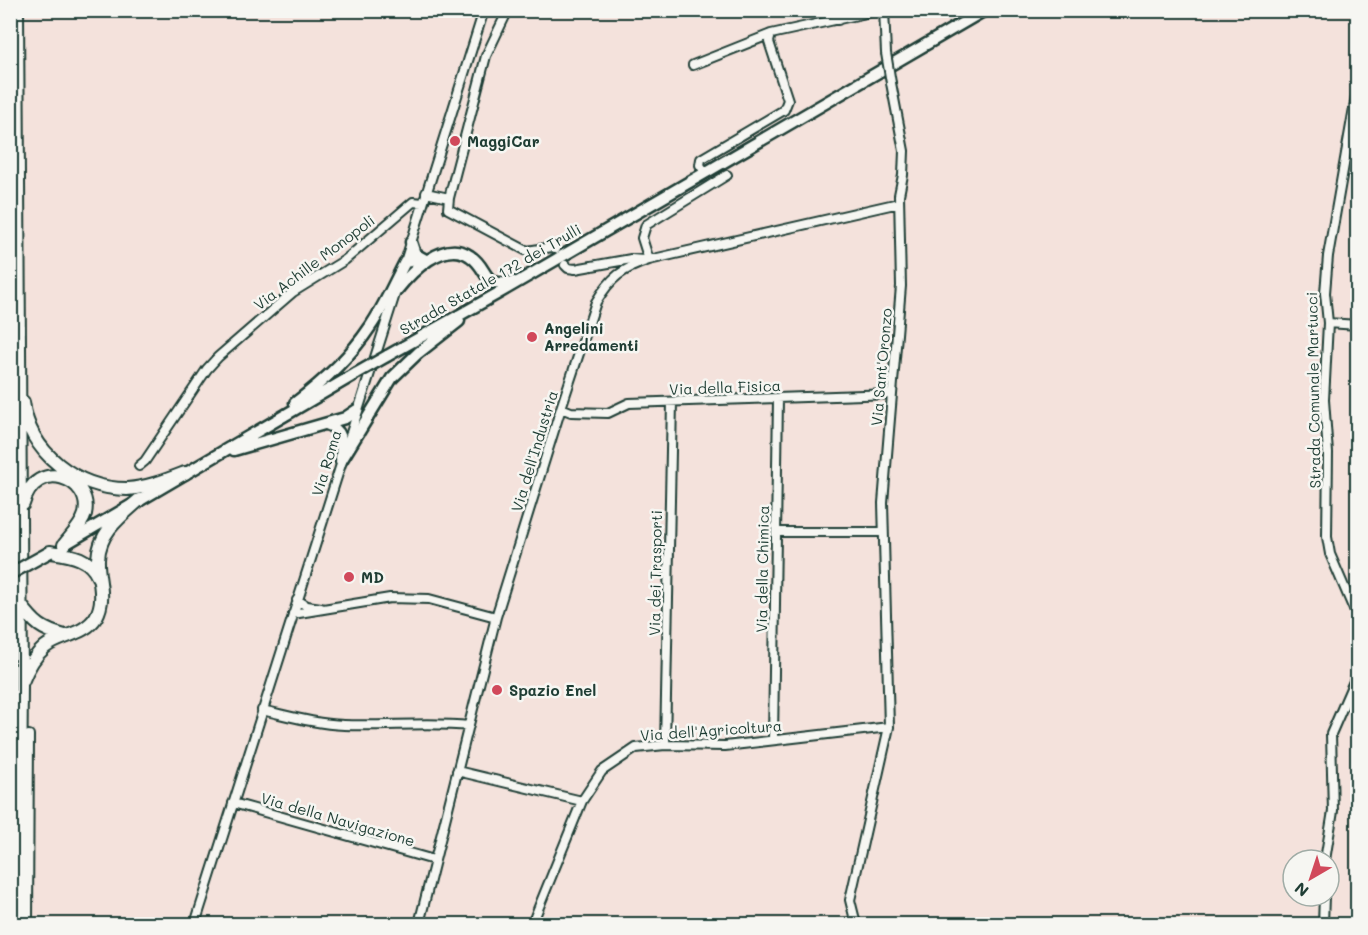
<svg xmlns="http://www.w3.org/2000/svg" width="1368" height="935" font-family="Mali,sans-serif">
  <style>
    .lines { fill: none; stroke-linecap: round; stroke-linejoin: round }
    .minor-casing { stroke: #1f3d34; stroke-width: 12 }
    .major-casing { stroke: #1f3d34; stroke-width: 15 }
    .highway-casing { stroke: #1f3d34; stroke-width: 16 }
    .minor { stroke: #f6f6f2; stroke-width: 8 }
    .major { stroke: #f6f6f2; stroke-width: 10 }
    .highway { stroke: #f6f6f2; stroke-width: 12 }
    .minor-bridge-casing { stroke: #1f3d34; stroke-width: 12; stroke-linecap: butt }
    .major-bridge-casing { stroke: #1f3d34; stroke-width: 15; stroke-linecap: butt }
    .minor-bridge { stroke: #f6f6f2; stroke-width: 8 }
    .major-bridge { stroke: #f6f6f2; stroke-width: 10 }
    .poi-dot { fill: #d1495b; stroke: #f6f6f2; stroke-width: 2 }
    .labels { text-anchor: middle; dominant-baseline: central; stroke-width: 5; stroke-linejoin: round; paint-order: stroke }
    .poi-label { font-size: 15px; font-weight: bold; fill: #1f3d34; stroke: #f6f6f2; text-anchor: start }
    .street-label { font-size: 15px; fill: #1f3d34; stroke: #f6f6f2 }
  </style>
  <rect width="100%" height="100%" fill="#f4e2dc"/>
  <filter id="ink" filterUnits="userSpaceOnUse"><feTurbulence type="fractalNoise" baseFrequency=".0167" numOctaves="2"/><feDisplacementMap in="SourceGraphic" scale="12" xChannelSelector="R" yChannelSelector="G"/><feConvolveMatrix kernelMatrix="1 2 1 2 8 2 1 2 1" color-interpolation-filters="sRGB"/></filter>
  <g filter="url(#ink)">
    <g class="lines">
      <g class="minor-casing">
        <path id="minor" d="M884 10 886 53
          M838 20V10
          M693 65 771 34 880 10
          M1358 85 1328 256 1325 293 1328 323 1324 400 1328 453 1327 537 1330 554 1358 619
          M705 172 700 165 701 159 784 110 788 100 769 42 771 34
          M426 193 449 198 448 209 527 251 552 247 556 249
          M449 198 486 56 508 10
          M649 260 642 238 646 225 727 175
          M404 265 484 10
          M565 265 568 268 575 269 631 259 644 260
          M1328 323 1358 325
          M561 408 571 412 608 413 629 403 892 394
          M139 466 145 461 207 369 218 357 293 292 345 260 413 202 423 203
          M776 532H883
          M297 600 307 606 321 608
          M293 614 390 598 429 599 496 617
          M262 710C289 716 316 724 344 725 386 727 427 721 469 726
          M773 740 778 399
          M665 745 672 402
          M457 771 582 801
          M233 803 434 860
          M1325 860 1333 811 1331 734 1358 672
          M28 924 29 735
          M195 924 397 288
          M419 924 496 617 561 408 596 302C611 277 622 269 649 260L899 203
          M532 924 582 801 602 771 636 748 665 745 725 746 889 727
          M856 924 850 900 889 727 883 503 901 286 899 195 903 175 904 151 891 83
          M1323 924 1324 896"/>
      </g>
      <g class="major-casing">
        <path id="major" d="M411 242 415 254 424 259
          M396 291C411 272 444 238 470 256 490 269 480 288 514 282
          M387 356 497 294 985 10
          M295 403C323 382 350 357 370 327 384 307 394 283 405 262L421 259
          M326 424C344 430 342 442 341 458
          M234 450 345 418 357 410
          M341 461 392 378 418 353 459 321
          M67 543 357 373"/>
      </g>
      <g class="highway-casing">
        <path id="highway" d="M17 10 21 685 19 924
          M23 402C29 453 77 489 127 489 147 488 167 480 185 473
          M23 504C36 456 93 478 85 514 82 525 71 536 64 545
          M50 552C70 555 90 557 98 577
          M20 604C35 624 42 630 65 636
          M22 682C27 669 34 656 45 647 60 635 85 635 96 617 107 597 97 580 98 559 99 532 121 516 139 500
          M10 747 13 713"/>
      </g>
      <use href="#minor" class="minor"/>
      <use href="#major" class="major"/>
      <use href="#highway" class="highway"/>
      <g class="minor-bridge-casing">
        <path id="minor-bridge" d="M886 53 891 83"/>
      </g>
      <g class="major-bridge-casing">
        <path id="major-bridge" d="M357 373 387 356
          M10 574 50 552"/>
      </g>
      <use href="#minor-bridge" class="minor-bridge"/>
      <use href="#major-bridge" class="major-bridge"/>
    </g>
  </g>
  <g class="poi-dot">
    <circle cx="455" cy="141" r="6"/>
    <circle cx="532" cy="337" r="6"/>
    <circle cx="349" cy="577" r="6"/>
    <circle cx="497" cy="690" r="6"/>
  </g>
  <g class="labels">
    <g class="poi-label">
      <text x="467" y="141">MaggiCar</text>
      <text x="544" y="328">Angelini<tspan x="544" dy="17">Arredamenti</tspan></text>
      <text x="361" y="577">MD</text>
      <text x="509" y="690">Spazio Enel</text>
    </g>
    <g class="street-label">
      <text transform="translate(314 262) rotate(-37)">Via Achille Monopoli</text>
      <text transform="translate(490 279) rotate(-30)">Strada Statale 172 dei Trulli</text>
      <text transform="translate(881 367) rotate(-85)">Via Sant'Oronzo</text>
      <text transform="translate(725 387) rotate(-2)">Via della Fisica</text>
      <text transform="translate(1313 390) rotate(-91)">Strada Comunale Martucci</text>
      <text transform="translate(534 451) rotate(-73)">Via dell'Industria</text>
      <text transform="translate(326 463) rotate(-73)">Via Roma</text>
      <text transform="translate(762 569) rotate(-89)">Via della Chimica</text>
      <text transform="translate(655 573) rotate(-89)">Via dei Trasporti</text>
      <text transform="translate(711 730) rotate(-4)">Via dell'Agricoltura</text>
      <text transform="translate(338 819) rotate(16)">Via della Navigazione</text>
    </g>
  </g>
  <rect width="1368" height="935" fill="none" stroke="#f6f6f2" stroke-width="36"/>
  <rect x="18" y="18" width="1332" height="899" fill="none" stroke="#1f3d34" stroke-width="2" filter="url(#ink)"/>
  <g transform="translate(1311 878) rotate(219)"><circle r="28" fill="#f6f6f2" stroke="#a0aca6" stroke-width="1.5"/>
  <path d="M0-4.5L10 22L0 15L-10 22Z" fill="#d1495b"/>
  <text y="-9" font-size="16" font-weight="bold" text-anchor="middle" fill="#1f3d34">N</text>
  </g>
</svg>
